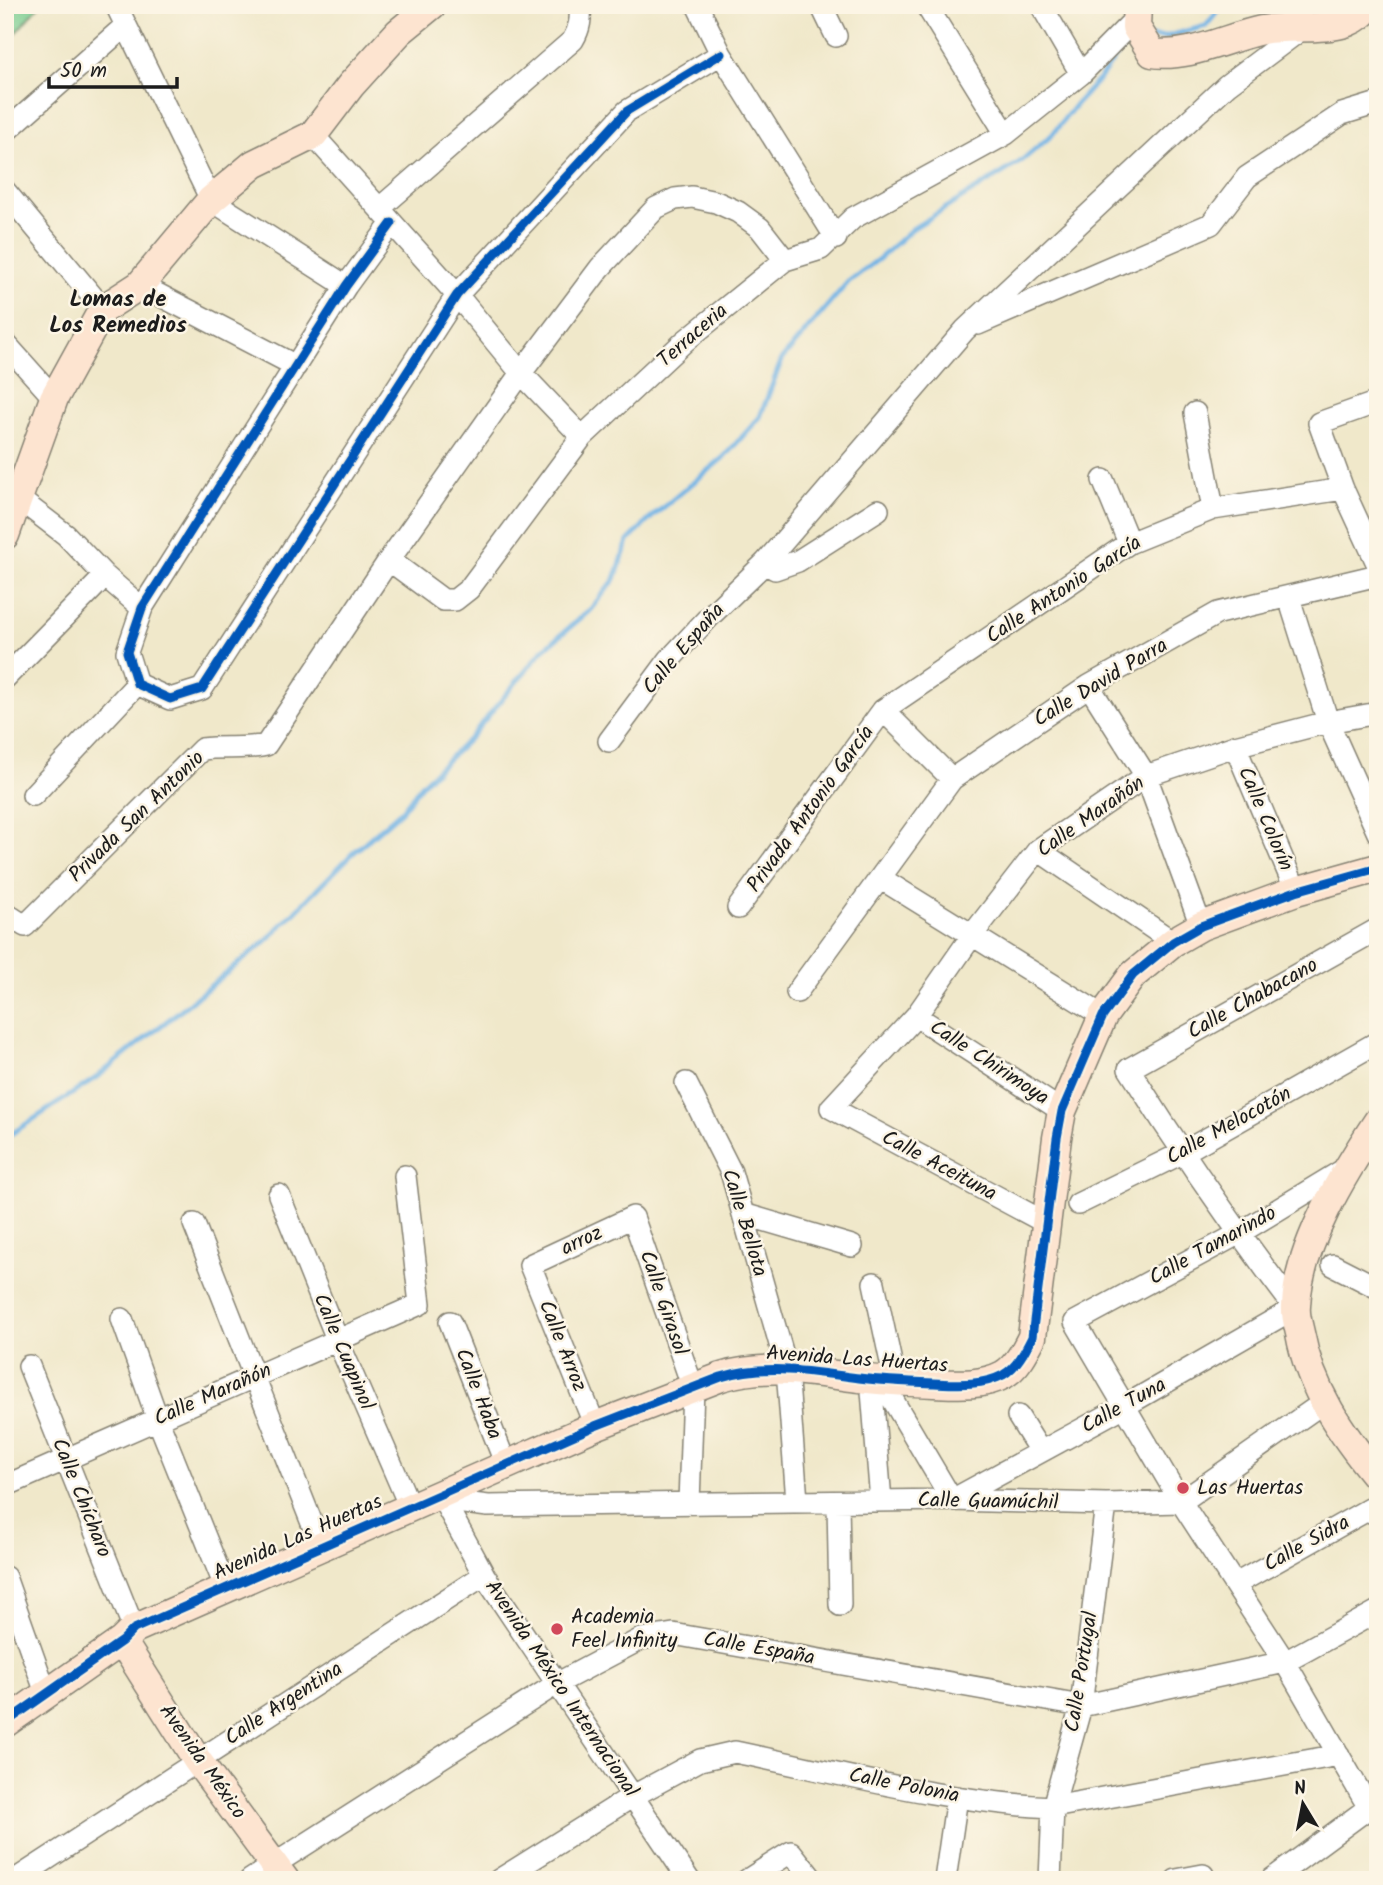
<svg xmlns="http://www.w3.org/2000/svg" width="1383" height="1885" font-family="Kalam,sans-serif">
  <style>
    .green { fill: #77cc8f; stroke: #4a7456; stroke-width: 2 }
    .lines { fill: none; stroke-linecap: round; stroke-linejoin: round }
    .stream { stroke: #70b2e5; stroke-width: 5 }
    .street-casing { stroke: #868273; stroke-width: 24 }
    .secondary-casing { stroke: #868273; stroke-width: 31 }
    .street { stroke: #fff; stroke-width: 21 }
    .secondary { stroke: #fde4d0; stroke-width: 28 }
    .cycleway-casing { stroke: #fcf5e5; stroke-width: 13 }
    .cycleway { stroke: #0057b8; stroke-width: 9 }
    .poi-dot { fill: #d1495b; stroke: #fcf5e5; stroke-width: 2.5 }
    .labels { text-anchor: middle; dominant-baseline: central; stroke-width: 5; stroke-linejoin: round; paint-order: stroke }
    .street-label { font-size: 21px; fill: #1c1c1c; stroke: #fcf5e5 }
    .poi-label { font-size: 21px; fill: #1c1c1c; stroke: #fcf5e5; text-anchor: start }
    .neighbourhood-label { font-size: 23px; font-weight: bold; fill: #1c1c1c; stroke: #fcf5e5 }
  </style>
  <rect width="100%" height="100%" fill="#fcf5e5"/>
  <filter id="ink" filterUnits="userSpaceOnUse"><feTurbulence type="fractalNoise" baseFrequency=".0143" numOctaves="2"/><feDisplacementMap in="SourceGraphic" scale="14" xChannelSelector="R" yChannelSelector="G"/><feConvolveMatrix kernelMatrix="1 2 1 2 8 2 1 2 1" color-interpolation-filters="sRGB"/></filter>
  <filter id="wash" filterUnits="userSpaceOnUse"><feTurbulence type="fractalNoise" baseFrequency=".00686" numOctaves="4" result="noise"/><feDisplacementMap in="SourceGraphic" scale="28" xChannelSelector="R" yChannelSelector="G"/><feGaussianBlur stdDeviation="1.57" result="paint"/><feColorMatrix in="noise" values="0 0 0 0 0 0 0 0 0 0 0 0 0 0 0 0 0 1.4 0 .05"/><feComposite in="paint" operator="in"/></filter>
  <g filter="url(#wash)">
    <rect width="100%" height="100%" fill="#f0e8ca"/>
    <path class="green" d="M5 5H40L5 45Z"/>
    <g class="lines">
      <path class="stream" d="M1152 37H1165L1206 26 1223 5
        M5 1138 96 1078 264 943 352 854 402 810 422 784 469 739 542 651 590 610 615 579 628 541 653 516 724 457 760 417 782 359 848 282 880 258 912 229 1020 162 1052 135 1076 104 1101 77 1121 49 1136 43"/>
    </g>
  </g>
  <g filter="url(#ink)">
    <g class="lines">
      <g class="street-casing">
        <path id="street" d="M116 5 211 200 346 286
          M697 5 721 54 836 238
          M821 5 836 36
          M926 5 1006 134
          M1041 5 1081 74
          M5 132 125 26
          M313 135 457 295 521 373 582 437
          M5 191 103 309
          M380 208 573 40C580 28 581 19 580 5
          M392 223 346 286 142 608 127 652 137 684 170 699 202 689 457 295 627 111 721 54
          M140 285 296 366
          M978 324 1211 224 1247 177 1342 114 1378 103
          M5 343 54 398
          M1378 402 1319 423 1343 489 1378 565
          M1195 413 1213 509
          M1103 480 1129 543
          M19 499 66 535 105 576 142 608
          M389 560 443 600H455L469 589 582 437 685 341 785 260 821 249 853 218 1006 134 1081 74 1138 16
          M765 563 775 569 798 561 878 510
          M1289 598 1328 722 1378 833
          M5 678 105 576
          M1089 686 1146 776 1201 926
          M883 710 952 779
          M609 741 669 660 709 617 765 563 965 330 1227 85 1303 28
          M1235 746 1296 891
          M33 795 137 684
          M1038 850 1173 942
          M880 878 1103 1016
          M738 908 883 710 1129 543 1213 509 1343 489
          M5 913 25 926 202 749C223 746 244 750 266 745L389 560 521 373 600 268 656 208 675 199 692 197 716 202 738 212 760 228 785 260
          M797 992 952 779 1089 686 1218 613 1378 575
          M916 1016 1062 1111
          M686 1083 731 1172 787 1369 797 1501
          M1348 1167 1238 1234 1075 1322 1181 1502 1285 1662 1368 1806
          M279 1195 337 1339 410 1507
          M1078 1204 1182 1153 1378 1042
          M743 1214 852 1246
          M194 1224 321 1546
          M1048 1224 831 1108 916 1016 973 934 1038 850 1146 776 1235 746 1328 722 1378 713
          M1333 1265 1378 1288
          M874 1283 895 1381
          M122 1319 158 1420 226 1589
          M450 1322 506 1465
          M29 1366 134 1629
          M871 1379 881 1501
          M881 1380 952 1500 1123 1407 1295 1308C1236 1231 1181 1152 1129 1069L1378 929
          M1018 1416 1040 1451
          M595 1426 530 1265 633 1217 693 1388 689 1503
          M5 1486 420 1304 405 1176
          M440 1494 464 1503 488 1506 952 1500 1106 1504 1181 1502
          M440 1494 484 1575 689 1880
          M838 1502 840 1605
          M1181 1502 1324 1402
          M5 1577 46 1693
          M1236 1584 1378 1504
          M15 1880 484 1575
          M250 1880 558 1683 641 1639 673 1634 1081 1706 1285 1662 1378 1611
          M499 1880 633 1796 700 1760 735 1752C838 1773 949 1803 1053 1807L1339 1755
          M747 1880 791 1852 813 1880
          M945 1880 957 1797
          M1050 1880 1053 1807 1081 1706 1106 1504
          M1176 1880 1203 1875
          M1271 1880 1378 1801"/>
      </g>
      <g class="secondary-casing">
        <path id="secondary" d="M1137 5 1136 27 1152 53C1190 58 1225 38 1262 30 1288 25 1324 31 1348 22 1356 19 1365 12 1369 5
          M5 535 54 398 103 309 140 285 211 200 254 164 313 135 351 85 399 32 432 5
          M1378 1121C1345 1171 1298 1246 1296 1306 1295 1315 1298 1324 1300 1333 1310 1389 1342 1435 1378 1478
          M122 1641 197 1760 285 1880
          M5 1723 122 1641 134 1629 595 1426 721 1377C767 1363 813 1372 859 1378 884 1381 909 1382 934 1383 957 1384 982 1386 1003 1375 1017 1367 1025 1351 1032 1337L1057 1138 1062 1111 1103 1016 1133 975 1173 942 1201 926 1296 891 1378 868"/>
      </g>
      <use href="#street" class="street"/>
      <use href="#secondary" class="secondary"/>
      <g class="cycleway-casing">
        <path id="cycleway" d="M392 223 346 286 142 608 127 652 137 684 170 699 202 689 457 295 627 111 721 54
          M5 1723 122 1641 134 1629 595 1426 721 1377C767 1363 813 1372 859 1378 884 1381 909 1382 934 1383 957 1384 982 1386 1003 1375 1017 1367 1025 1351 1032 1337L1057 1138 1062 1111 1103 1016 1133 975 1173 942 1201 926 1296 891 1378 868"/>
      </g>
      <use href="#cycleway" class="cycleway"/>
    </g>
  </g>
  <g class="poi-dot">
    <circle cx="1183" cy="1488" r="7"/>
    <circle cx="557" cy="1629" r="7"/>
  </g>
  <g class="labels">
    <g class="street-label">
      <text transform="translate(693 336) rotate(-41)">Terraceria</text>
      <text transform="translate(1064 590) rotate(-33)">Calle Antonio García</text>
      <text transform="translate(684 649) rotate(-49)">Calle España</text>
      <text transform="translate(1101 683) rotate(-31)">Calle David Parra</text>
      <text transform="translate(811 809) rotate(-54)">Privada Antonio García</text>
      <text transform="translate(137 817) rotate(-44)">Privada San Antonio</text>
      <text transform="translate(1091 817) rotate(-35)">Calle Marañón</text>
      <text transform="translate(1265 819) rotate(67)">Calle Colorín</text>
      <text transform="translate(1253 999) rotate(-29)">Calle Chabacano</text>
      <text transform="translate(989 1063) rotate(33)">Calle Chirimoya</text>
      <text transform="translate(1229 1126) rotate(-29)">Calle Melocotón</text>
      <text transform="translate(939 1166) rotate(28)">Calle Aceituna</text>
      <text transform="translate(744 1223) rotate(73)">Calle Bellota</text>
      <text transform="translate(582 1241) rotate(-25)">arroz</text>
      <text transform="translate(1213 1246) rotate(-29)">Calle Tamarindo</text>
      <text transform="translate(663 1303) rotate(71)">Calle Girasol</text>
      <text transform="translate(562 1346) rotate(68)">Calle Arroz</text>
      <text transform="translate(343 1352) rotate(67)">Calle Cuapinol</text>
      <text transform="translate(857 1360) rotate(4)">Avenida Las Huertas</text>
      <text transform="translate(478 1394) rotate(69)">Calle Haba</text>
      <text transform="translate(213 1395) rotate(-24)">Calle Marañón</text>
      <text transform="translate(1124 1406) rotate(-29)">Calle Tuna</text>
      <text transform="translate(81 1498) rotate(68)">Calle Chícharo</text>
      <text transform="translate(988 1502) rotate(1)">Calle Guamúchil</text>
      <text transform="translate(298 1538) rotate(-24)">Avenida Las Huertas</text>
      <text transform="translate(1307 1544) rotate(-29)">Calle Sidra</text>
      <text transform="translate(759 1649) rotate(10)">Calle España</text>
      <text transform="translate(1082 1672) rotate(-81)">Calle Portugal</text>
      <text transform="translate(561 1689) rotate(56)">Avenida México Internacional</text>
      <text transform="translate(284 1704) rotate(-33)">Calle Argentina</text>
      <text transform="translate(202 1762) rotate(55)">Avenida México</text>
      <text transform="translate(904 1786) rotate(11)">Calle Polonia</text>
    </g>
    <g class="poi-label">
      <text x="1197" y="1488">Las Huertas</text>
      <text x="571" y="1617">Academia<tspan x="571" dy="24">Feel Infinity</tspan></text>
    </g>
    <g class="neighbourhood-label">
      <text x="118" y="300">Lomas de<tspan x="118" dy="26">Los Remedios</tspan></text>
    </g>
  </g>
  <rect width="1383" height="1885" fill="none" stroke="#fcf5e5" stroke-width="28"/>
  <g transform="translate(1303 1804) rotate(350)" stroke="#fcf5e5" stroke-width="5" paint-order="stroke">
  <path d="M0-5L12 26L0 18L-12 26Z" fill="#1c1c1c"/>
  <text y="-10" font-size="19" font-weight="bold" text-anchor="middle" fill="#1c1c1c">N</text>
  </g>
  <path d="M49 77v10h128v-10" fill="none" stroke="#1c1c1c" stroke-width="3.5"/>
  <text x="60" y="77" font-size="21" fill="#1c1c1c" stroke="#fcf5e5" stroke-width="5" paint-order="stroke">50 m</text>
</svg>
